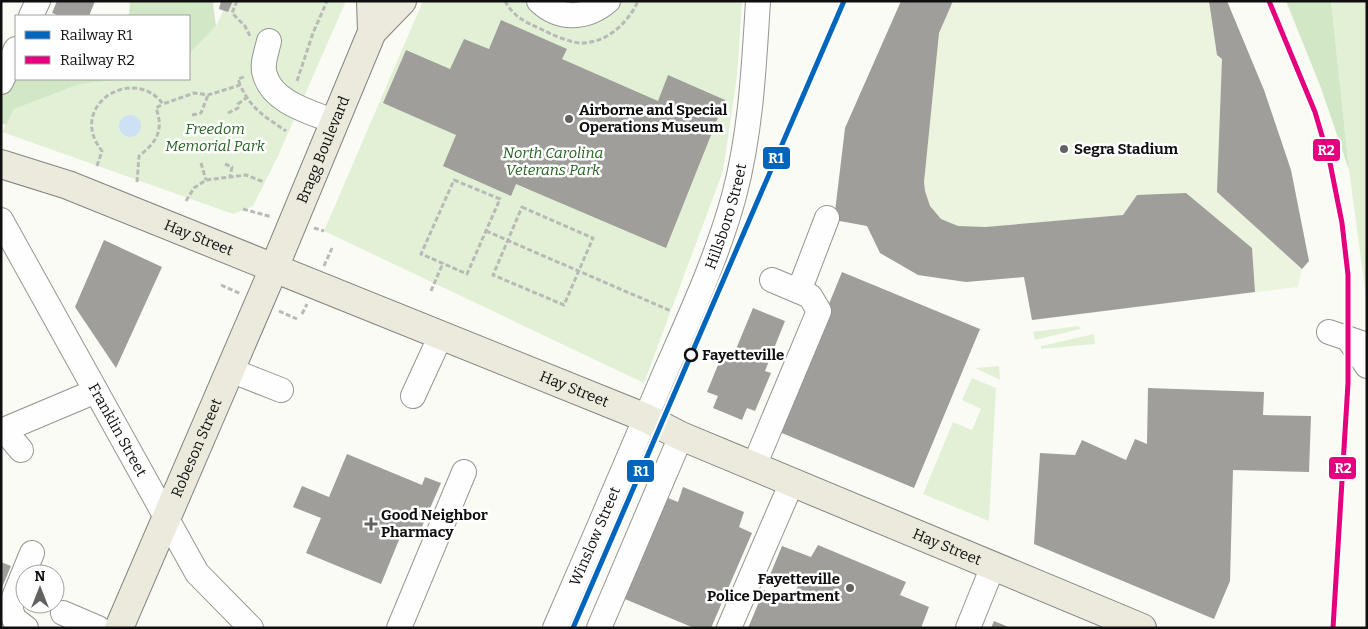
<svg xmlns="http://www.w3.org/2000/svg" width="1368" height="629" font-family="Bitter,serif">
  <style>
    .green { fill: #e2f1d6 }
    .forest { fill: #d1e7c5 }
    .pitch { fill: #ecf4e0 }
    .water { fill: #cee1f4 }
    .building { fill: #9f9e9a }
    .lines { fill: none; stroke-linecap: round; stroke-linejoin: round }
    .minor-casing { stroke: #959593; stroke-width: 26 }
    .major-casing { stroke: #838380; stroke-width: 30 }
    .path { stroke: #b9b9b8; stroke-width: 3; stroke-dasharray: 5 2.5; stroke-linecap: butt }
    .minor { stroke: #fefefe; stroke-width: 24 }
    .major { stroke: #ebeadc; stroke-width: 28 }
    .rail { stroke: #d7c8c5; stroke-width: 4 }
    .rail-1-casing { stroke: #fff; stroke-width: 9 }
    .rail-2-casing { stroke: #fff; stroke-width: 9 }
    .rail-1 { stroke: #0065bd; stroke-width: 5 }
    .rail-2 { stroke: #e5007d; stroke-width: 5 }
    .poi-dot { fill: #626260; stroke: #fff; stroke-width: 2 }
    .stop-dot { fill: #fff; stroke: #0f0f0f; stroke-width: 2.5 }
    .labels { text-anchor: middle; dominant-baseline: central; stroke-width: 5; stroke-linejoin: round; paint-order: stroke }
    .poi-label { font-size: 15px; font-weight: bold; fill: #0f0f0f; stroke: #fff; text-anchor: start }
    .park-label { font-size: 15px; font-style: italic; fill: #276422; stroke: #fff }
    .street-label { font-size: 15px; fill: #0f0f0f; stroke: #fff }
    .stop-label { font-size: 15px; font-weight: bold; fill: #0f0f0f; stroke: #fff; text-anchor: start }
    .line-badge { stroke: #fff; stroke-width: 2 }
    .badge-label { font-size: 14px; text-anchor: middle; font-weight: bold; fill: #fff }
  </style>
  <rect width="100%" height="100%" fill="#fbfbf5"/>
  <path class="green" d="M228 1H346L278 156 253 206 233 214 2 132 14 109 80 84 124 79H189V54L216 26Z
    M423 1H742L737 76 723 171 644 383 324 231Z
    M1331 1H1367V304L1349 170Z
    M1079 326 1080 329 1035 340 1033 332Z
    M1094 334 1095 344 1041 349V346Z
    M999 366 1000 380 975 368Z
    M972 378 996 388 989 521 923 494 953 422 972 430 981 409 962 400Z"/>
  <path class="forest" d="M130 1H214L213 4 216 26 189 54V16H129Z
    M1286 1H1331L1349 170 1321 88Z
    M16 75V79H124L80 84 14 109 6 125 1 123C1 106 0 85 16 75Z"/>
  <path class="pitch" d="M901 1H1227L1264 90 1291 170 1309 261 1302 269 1298 287 1032 320 1024 277 966 282 918 275Z"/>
  <path class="water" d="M119 126a11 11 0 1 1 22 0a11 11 0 1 1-22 0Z"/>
  <path class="building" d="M57 1H95L89 16H60L52 13Z
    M221 1H233L228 12 219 9Z
    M901 1H953L939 33 924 182 925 191 930 206 941 219 958 226 985 227 1123 215 1137 195 1186 193 1252 248 1255 292 1032 320 1024 277 966 282 918 275 880 253 867 226 834 220 845 128Z
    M1209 1H1227L1264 90 1291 170 1309 261 1302 269 1217 192 1222 59 1217 55Z
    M501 20 567 49 562 59 658 101 668 75 725 100 666 248 516 184 511 196 443 166 456 135 383 103 406 50 450 69 464 39 489 49Z
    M104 240 162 267 116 368 75 307Z
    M842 272 980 329 914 488 777 431Z
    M753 308 785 321 765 371 771 373 755 411 747 408 742 420 713 408 718 396 707 392 724 350 734 354Z
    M1148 388 1264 392 1263 415 1311 416 1309 472 1233 470 1230 581 1214 619 1034 544 1040 453 1075 455 1082 440 1126 460 1135 439 1147 444Z
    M347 454 422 485 425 477 441 483 418 536 403 530 381 584 306 553 321 518 293 507 302 486 329 497Z
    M683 487 744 512 739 527 752 533 711 628H694L620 597 663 496 678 502Z
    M818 545 906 582 900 595 929 607 921 628H748L764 590 790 602 798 586 770 575 782 546 811 557Z
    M1 562 11 566 1 590Z
    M994 621 1011 628H991Z"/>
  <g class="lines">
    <g class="minor-casing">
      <g id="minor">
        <path d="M539 1C560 21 587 19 608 1"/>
        <path d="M31 16 38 1"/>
        <path d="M269 41C267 51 261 65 265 75 273 103 311 112 335 122"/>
        <path d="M1 82 16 49"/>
        <path id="s1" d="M1 220 197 573 251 628"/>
        <path d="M799 291 827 218"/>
        <path d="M1329 332 1367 345"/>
        <path d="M1349 340 1367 366"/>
        <path d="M230 370 281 390"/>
        <path d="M413 396 441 335"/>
        <path d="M4 430 21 450"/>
        <path d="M1 431 96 391"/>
        <path d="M754 466 819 311 810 296 772 280"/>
        <path d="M63 613 98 628"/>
        <path d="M26 628 14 619 10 607 32 553"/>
        <path d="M399 628 464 472"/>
        <path id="s2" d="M555 628C592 544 628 459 664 375 690 316 717 258 734 196 751 132 754 66 758 1"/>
        <path d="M599 628 681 436"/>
        <path d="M729 628 792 482"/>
        <path d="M968 628 993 566"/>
      </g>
    </g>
    <g class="major-casing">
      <g id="major">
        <path d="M371 1 372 32"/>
        <path id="s3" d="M1 164 68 185 646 418 681 436 1142 628"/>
        <path id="s4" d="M119 628 274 268 372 32 402 1"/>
      </g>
    </g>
    <path class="path" d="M237 1 232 13 245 26 250 36
      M505 1C514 17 525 22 541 29 550 34 571 43 581 43 607 43 628 23 638 1
      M297 81 313 33 327 1
      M240 85 238 79 246 76
      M228 113 238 108V104L246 98
      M192 115 201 113 208 95
      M201 163 206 180
      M225 164 232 167 230 176
      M97 166 102 151C66 106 133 64 163 104L194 93 208 95 240 85C252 110 264 116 286 131
      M454 180 500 199 467 274 421 254Z
      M137 182 139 156C157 142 164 130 156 108L163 104
      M186 201 194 188 206 180 246 175 264 182
      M522 207 593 238 564 305 493 275Z
      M243 209 272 217
      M314 228 324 231
      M486 231 671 311
      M324 266 332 248
      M221 285 241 294
      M431 291 443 263
      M279 311 297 319
      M302 314 307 304"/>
    <use href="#minor" class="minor"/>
    <use href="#major" class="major"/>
    <path class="rail" d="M1269 1 1315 112 1330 163 1342 223 1348 275V383L1333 628"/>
    <g class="rail-1-casing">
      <path id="rail-1" d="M573 628 844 1"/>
    </g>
    <g class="rail-2-casing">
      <path id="rail-2" d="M1269 1 1315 112 1330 163 1342 223 1348 275V383L1333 628"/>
    </g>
    <use href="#rail-1" class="rail-1"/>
    <use href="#rail-2" class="rail-2"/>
  </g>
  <g class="poi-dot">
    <circle cx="569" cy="119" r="5"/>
    <circle cx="1064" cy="149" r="5"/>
    <path d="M368.5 516.5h5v5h5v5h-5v5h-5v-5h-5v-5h5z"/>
    <circle cx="850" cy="588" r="5"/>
  </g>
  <circle class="stop-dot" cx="691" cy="355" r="6"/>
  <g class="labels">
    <g class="poi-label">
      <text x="579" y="110">Airborne and Special<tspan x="579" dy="17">Operations Museum</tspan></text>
      <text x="1074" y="149">Segra Stadium</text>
      <text x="381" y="515">Good Neighbor<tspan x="381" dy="17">Pharmacy</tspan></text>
      <text x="840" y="579" text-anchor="end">Fayetteville<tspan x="840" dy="17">Police Department</tspan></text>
    </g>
    <g class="park-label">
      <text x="215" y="129">Freedom<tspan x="215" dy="17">Memorial Park</tspan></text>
      <text x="553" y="153">North Carolina<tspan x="553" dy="17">Veterans Park</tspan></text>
    </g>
    <g class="street-label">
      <text stroke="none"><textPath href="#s4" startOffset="520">Bragg Boulevard</textPath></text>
      <text stroke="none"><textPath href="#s2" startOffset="446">Hillsboro Street</textPath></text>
      <text stroke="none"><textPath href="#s3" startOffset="211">Hay Street</textPath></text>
      <text stroke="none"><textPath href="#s3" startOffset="616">Hay Street</textPath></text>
      <text stroke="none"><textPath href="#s1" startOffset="240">Franklin Street</textPath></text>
      <text stroke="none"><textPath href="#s4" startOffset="196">Robeson Street</textPath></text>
      <text stroke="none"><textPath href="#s2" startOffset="100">Winslow Street</textPath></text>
      <text stroke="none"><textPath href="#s3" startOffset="1021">Hay Street</textPath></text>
    </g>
    <g class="stop-label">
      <text x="702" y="355">Fayetteville</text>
    </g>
  </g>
  <g class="line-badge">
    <rect x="1312" y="138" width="29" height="24" rx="5" fill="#e5007d"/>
    <rect x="762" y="146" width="29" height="24" rx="5" fill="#0065bd"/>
    <rect x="1328" y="456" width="29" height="24" rx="5" fill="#e5007d"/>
    <rect x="626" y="459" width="29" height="24" rx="5" fill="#0065bd"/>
  </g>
  <g class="badge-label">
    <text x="1326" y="155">R2</text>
    <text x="776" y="163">R1</text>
    <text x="1343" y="473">R2</text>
    <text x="641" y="476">R1</text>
  </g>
  <rect width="1368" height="629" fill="none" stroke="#0f0f0f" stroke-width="5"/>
  <rect x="15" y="15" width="175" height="65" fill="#ffffff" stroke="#9f9f9f"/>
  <rect x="25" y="31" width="25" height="8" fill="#0065bd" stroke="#9f9f9f"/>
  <text x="60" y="40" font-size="15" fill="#0f0f0f">Railway R1</text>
  <rect x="25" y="56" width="25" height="8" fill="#e5007d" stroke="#9f9f9f"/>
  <text x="60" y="65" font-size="15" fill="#0f0f0f">Railway R2</text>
  <g transform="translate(40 589)"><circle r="24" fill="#ffffff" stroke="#9f9f9f"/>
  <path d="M0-4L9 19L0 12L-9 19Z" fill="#626260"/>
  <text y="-8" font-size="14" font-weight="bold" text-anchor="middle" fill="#0f0f0f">N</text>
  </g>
</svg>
